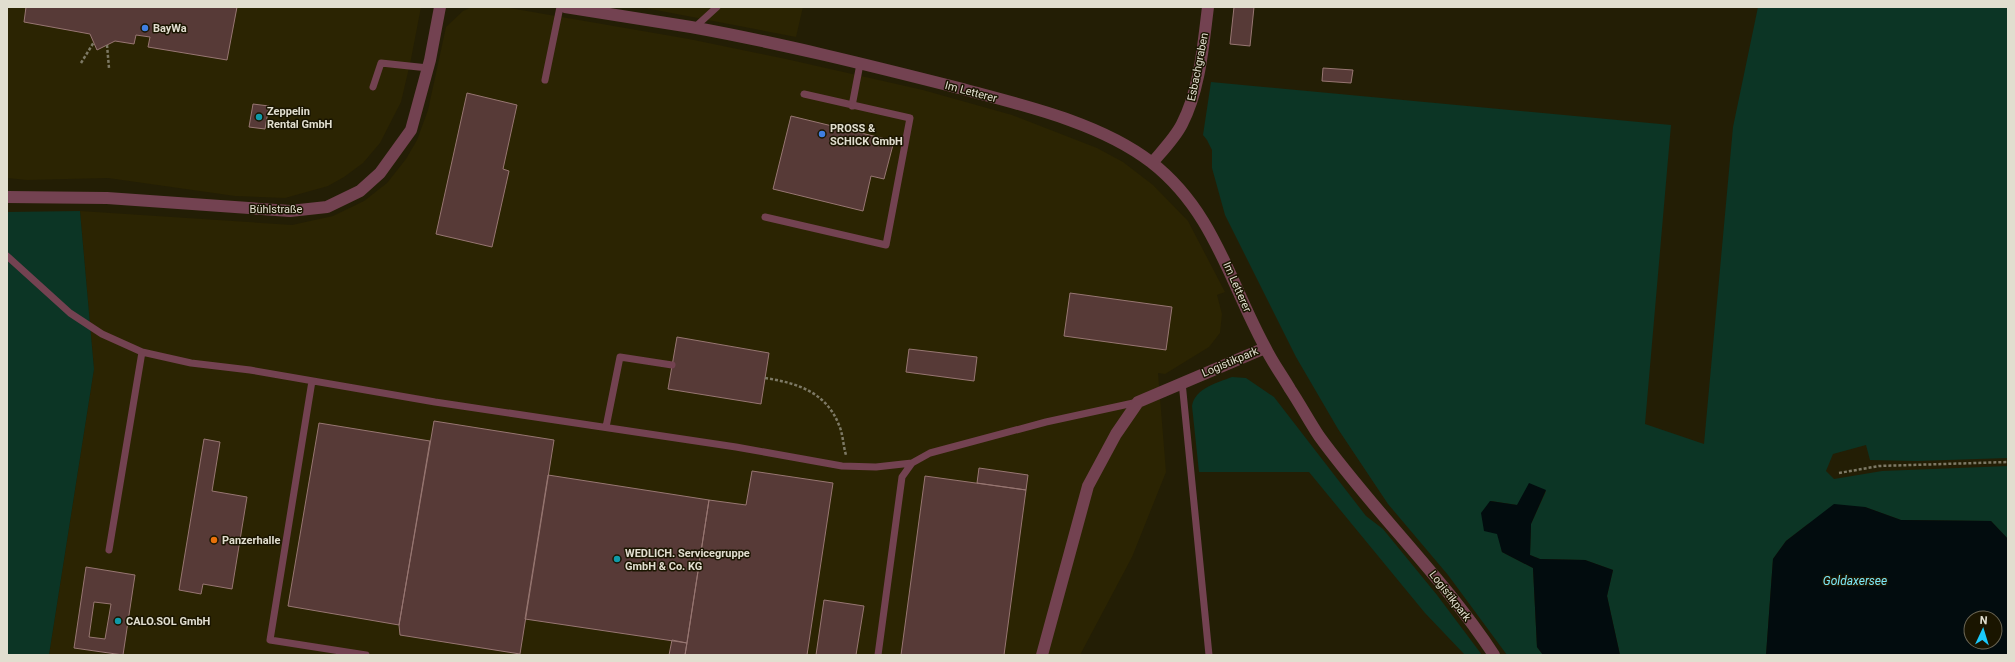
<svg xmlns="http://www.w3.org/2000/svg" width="2015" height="662" font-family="Roboto,sans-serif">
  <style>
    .built { fill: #2b2402 }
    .green { fill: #0c3525 }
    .water { fill: #020c0e; fill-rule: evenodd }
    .building { fill: #573a37; stroke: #977672; fill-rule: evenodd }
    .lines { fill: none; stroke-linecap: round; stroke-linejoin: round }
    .path { stroke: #7d7965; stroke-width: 2.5; stroke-dasharray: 3 2; stroke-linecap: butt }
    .lane { stroke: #734251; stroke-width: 7 }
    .street { stroke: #734251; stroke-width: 12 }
    .shop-dot { fill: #3f7fe0; stroke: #1a1500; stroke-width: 1.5 }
    .culture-dot { fill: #0f9aa8; stroke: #1a1500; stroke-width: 1.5 }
    .food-dot { fill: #e8710a; stroke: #1a1500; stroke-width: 1.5 }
    .labels { text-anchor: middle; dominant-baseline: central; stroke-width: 3; stroke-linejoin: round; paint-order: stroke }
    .poi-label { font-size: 11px; font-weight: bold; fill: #e1decf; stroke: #1a1500; text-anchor: start }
    .street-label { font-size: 11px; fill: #e1decf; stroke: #1a1500 }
    .water-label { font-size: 12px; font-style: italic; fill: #7ce8f7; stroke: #1a1500 }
  </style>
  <rect width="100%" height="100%" fill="#231e05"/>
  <path class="built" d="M7 7H421L411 59 401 102 380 143 363 163 344 177 328 186 285 198 235 196 108 178 27 180 7 178Z
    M472 7H504L689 39 786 59 923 90 1012 115 1097 148 1123 162 1153 185 1188 221 1225 292 1217 295 1222 314 1220 333 1209 347 1165 374 1158 373 1166 472 1132 557 1080 655H49L94 369 80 211 292 225 333 216 364 201 387 183 406 159 417 140 428 110 446 27 463 11Z
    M640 7H803L796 37Z"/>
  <path class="green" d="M1758 7H2008V458L1917 461 1870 460 1866 445 1833 454 1826 471 1834 479 1882 471 2008 466V539L1991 521 1901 520 1865 507 1808 524 1786 541 1773 559 1766 655H1620L1607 596 1613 570 1585 560 1540 559 1530 555 1531 524 1546 491 1517 505 1491 501 1502 552 1533 568 1537 647 1543 655H1507L1448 575 1388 504 1338 429 1296 357 1225 215 1212 168V150L1207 140 1203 135 1211 82 1671 125 1645 424 1704 444 1733 127Z
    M80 211 94 369 49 655H7V212Z
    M1232 377 1246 378 1274 397 1366 516 1383 529 1437 595 1482 655H1465L1425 613 1309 472H1199L1192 406C1195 388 1217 383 1232 377Z"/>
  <path class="water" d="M1529 483 1546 490 1531 524 1530 555 1540 559 1585 560 1613 570 1607 596 1620 655H1543L1537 647 1533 568 1502 552 1497 534 1484 531 1481 513 1490 501 1517 505Z
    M1834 504 1865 507 1901 520 1991 521 2008 539V655H1766L1773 559 1786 541ZM1971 618H1995V642H1971Z"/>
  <path class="building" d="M26 7H237L227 60 148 47 150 37 136 35 134 44 115 41 97 50 90 34 24 22Z
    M1234 7H1254L1250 46 1230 44Z
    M1323 68 1353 70 1351 83 1322 81Z
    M467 93 517 105 503 169 509 171 492 247 436 234Z
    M253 104 269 106 265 129 249 127Z
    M791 116 894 141 884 179 871 176 863 211 773 189Z
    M1070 293 1172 307 1166 350 1064 336Z
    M677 337 769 353 761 404 668 389Z
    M909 349 977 357 974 381 906 372Z
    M434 421 554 440 520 654 400 635 399 625Z
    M319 423 430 441 399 625 288 606Z
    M204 439 220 442 212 491 247 497 232 589 203 584 201 594 179 590Z
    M979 468 1028 475 1026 490 977 483Z
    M752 471 833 483 807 655H685L709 500 746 505Z
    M548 475 709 500 687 643 525 619Z
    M925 476 1026 490 1004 655H901Z
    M86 567 135 575 123 655 74 648ZM94 602 111 604 105 639 89 637Z
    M824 600 864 606 856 655H816Z
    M672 640 687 643 685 655H669Z"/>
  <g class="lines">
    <path class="path" d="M107 45 109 68
      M81 63 94 42
      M765 378C797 383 826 392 839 425 843 434 843 445 846 455
      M1839 473 1879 466 2008 462"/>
    <path class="lane" d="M694 28 717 7
      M545 80 560 7
      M373 87 381 63 428 68
      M852 106 860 64
      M765 217 886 245 910 118 804 94
      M7 256 70 313 102 334 142 352 191 363 250 370 435 402 736 447 842 466 876 467 912 463
      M312 381 270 640 366 655
      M1182 382 1209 655
      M606 427 620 357 672 365
      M109 550 142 352
      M878 655 902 477 912 463 930 453 1046 422 1138 402"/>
    <path class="street" d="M565 7C607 14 649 20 691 27 780 43 872 66 959 88 1022 105 1099 122 1151 162 1214 211 1229 281 1265 347 1272 362 1282 375 1290 389 1300 404 1309 421 1319 436 1374 512 1443 577 1494 655
      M1152 163C1162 151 1175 138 1182 124 1200 89 1203 46 1208 7
      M7 197 107 198 290 211 327 207 360 191 380 173 411 130 430 60 440 7
      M1042 655 1088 486 1116 434 1138 402 1265 348"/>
  </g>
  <g class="shop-dot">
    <circle cx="145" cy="28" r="4"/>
    <circle cx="822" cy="134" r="4"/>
  </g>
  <g class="culture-dot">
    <circle cx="259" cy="117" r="4"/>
    <circle cx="617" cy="559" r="4"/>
    <circle cx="118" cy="621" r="4"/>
  </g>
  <circle class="food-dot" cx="214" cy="540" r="4"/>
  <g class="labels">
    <g class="poi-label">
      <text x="153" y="28">BayWa</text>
      <text x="267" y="111">Zeppelin<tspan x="267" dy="13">Rental GmbH</tspan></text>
      <text x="830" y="128">PROSS &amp;<tspan x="830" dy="13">SCHICK GmbH</tspan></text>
      <text x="222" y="540">Panzerhalle</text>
      <text x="625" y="553">WEDLICH. Servicegruppe<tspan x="625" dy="13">GmbH &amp; Co. KG</tspan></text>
      <text x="126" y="621">CALO.SOL GmbH</text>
    </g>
    <g class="street-label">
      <text transform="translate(1198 67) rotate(-79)">Esbachgraben</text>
      <text transform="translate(971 92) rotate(15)">Im Letterer</text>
      <text x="276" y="209">Bühlstraße</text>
      <text transform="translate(1237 287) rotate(66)">Im Letterer</text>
      <text transform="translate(1230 362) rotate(-23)">Logistikpark</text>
      <text transform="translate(1450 596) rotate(52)">Logistikpark</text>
    </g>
    <g class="water-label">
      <text x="1855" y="581">Goldaxersee</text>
    </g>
  </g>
  <rect width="2015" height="662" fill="none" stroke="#e1decf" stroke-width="16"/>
  <g transform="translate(1983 630) rotate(4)"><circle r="19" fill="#1a1500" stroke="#6a6553"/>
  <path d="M0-3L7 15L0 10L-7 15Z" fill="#1acafc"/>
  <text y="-6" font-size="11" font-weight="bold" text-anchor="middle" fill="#e1decf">N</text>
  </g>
</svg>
